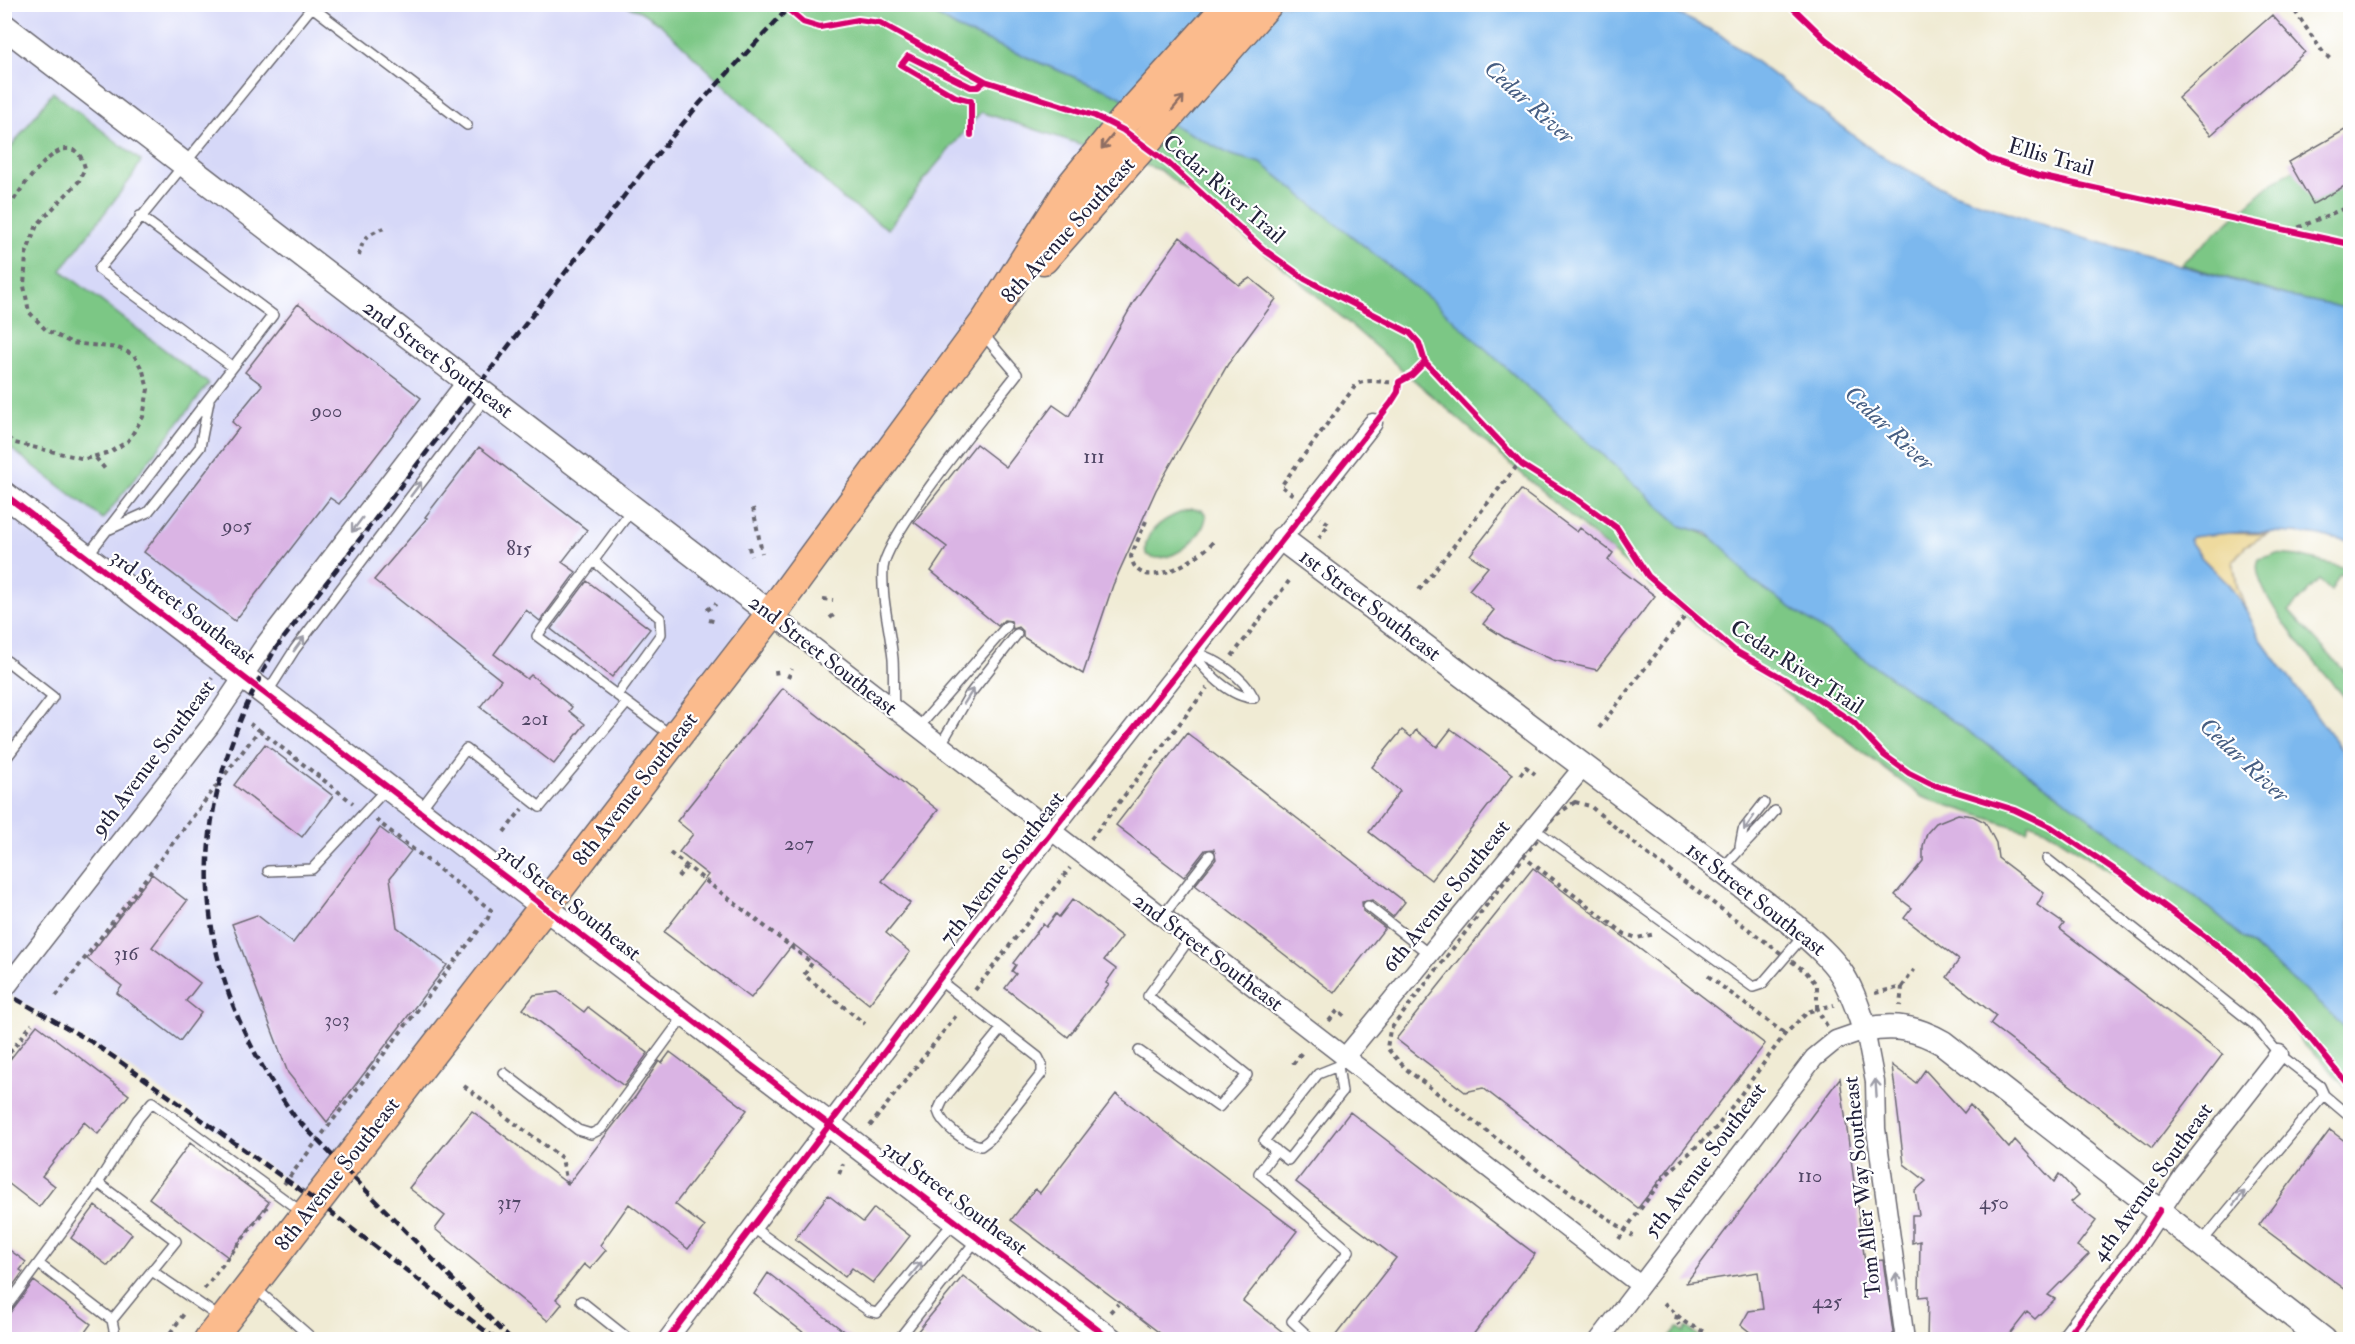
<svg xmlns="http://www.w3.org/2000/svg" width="2355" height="1344" font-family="'IM FELL Double Pica',serif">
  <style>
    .built { fill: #d6d8f8 }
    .green { fill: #7bc785; stroke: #4e7460; stroke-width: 1.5 }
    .sand { fill: #eeda9e; stroke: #887e6c; stroke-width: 1.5 }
    .water { fill: #7cb8ee; stroke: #4f6d94; stroke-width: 1.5 }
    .building { fill: #dab4e4 }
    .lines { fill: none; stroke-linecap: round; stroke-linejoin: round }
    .service-casing { stroke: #6a6871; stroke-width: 12 }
    .minor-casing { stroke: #6a6871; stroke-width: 21 }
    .tertiary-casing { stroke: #6a6871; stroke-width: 27 }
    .primary-casing { stroke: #6a6871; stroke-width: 33 }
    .path { stroke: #6a6871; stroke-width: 4; stroke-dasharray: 4.5 4.5; stroke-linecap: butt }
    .service { stroke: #fff; stroke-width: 9 }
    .minor { stroke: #fff; stroke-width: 18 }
    .tertiary { stroke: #fff; stroke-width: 24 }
    .primary { stroke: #fbbb8d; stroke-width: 30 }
    .rail { stroke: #22223b; stroke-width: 4.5; stroke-dasharray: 9 4.5; stroke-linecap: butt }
    .cycleway-casing { stroke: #fff; stroke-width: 10 }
    .cycleway { stroke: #d6006c; stroke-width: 6 }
    .oneway { stroke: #8e6e64 }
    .oneway2 { stroke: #9c9ca7 }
    .labels { text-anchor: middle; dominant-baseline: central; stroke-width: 4.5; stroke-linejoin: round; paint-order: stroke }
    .number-label { font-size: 20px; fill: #504665 }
    .street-label { font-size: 22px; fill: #22223b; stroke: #fff }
    .water-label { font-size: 24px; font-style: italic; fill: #465e83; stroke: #fff }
  </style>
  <rect width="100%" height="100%" fill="#fff"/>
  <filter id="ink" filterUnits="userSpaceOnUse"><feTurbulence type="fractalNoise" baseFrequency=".0167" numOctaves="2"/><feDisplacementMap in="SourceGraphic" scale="12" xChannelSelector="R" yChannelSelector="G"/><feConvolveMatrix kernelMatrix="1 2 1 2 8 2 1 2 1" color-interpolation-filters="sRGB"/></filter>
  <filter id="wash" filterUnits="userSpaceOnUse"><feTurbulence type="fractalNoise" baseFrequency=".008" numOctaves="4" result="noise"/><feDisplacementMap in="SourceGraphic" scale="24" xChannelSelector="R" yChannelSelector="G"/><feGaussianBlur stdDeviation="1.35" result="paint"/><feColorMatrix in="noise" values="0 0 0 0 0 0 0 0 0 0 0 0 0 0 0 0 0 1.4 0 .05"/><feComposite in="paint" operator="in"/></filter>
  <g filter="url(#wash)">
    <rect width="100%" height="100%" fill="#f0ebd4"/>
    <path class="built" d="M5 5H919L959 29 1149 121 316 1201 118 1060 5 992Z"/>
    <path class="green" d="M623 5H919L959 29 1115 94 1231 155 1261 163 1435 303 1681 526C1720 536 1726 549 1750 579L2049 788 2196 897 2332 1014 2350 1033V1093L2322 1060 2303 1045 2276 1004 2240 967 2130 884 2045 829 2030 823 2027 831 1922 797 1697 626 1300 281 1160 170 981 112 931 171 888 229 844 200 660 24 640 11Z
      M53 92 141 161 132 177 61 270 209 384 103 519 5 444V155Z
      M2350 137V309L2292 297 2181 264 2273 182Z
      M1191 509 1202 510 1206 515C1206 537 1167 569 1146 554 1141 529 1171 515 1191 509Z
      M2275 554 2298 556 2350 569V578L2340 574 2331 591 2319 580 2289 611 2350 677V703C2331 681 2244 587 2259 559Z
      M1678 1327 1684 1332 1687 1327 1703 1339H1668Z"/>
    <path class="sand" d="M2219 533 2267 534 2245 546 2233 561 2237 586 2246 610 2229 585 2202 558 2189 540 2191 537Z"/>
    <path class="water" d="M919 5H1673L1676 13 1719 34 1878 154 1948 191 2070 234 2292 297 2350 309V541C2299 530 2243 530 2192 537L2189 540 2202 558 2229 585 2246 610 2260 638 2350 761V1033L2332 1014 2196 897 2049 788 1750 579 1728 552 1707 533 1681 526 1435 303 1261 163 1231 155 1115 94 959 29Z"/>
    <g id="blocks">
      <path class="building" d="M2272 15 2305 52 2211 135 2178 98Z
        M2350 127V183L2313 204 2289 162Z
        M1180 237 1239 285 1250 278 1276 299 1228 364 1156 490 1113 585 1083 674 1023 637V631L1019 627 1013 629 1011 621 1004 620 998 626 931 571 947 547 914 522 976 444 1006 467 1053 405 1069 416 1135 300Z
        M298 304 421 398 339 504 330 498 235 621 144 552 239 428 232 422 262 385 245 372Z
        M479 447 587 530 562 562 576 572 540 621 526 610 494 654 527 679 531 675 572 707 569 711 585 724 554 764 480 707 501 680 374 580 427 518 425 517Z
        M1521 490 1577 532 1580 528 1613 553 1608 560 1655 596 1597 670 1553 660 1505 638 1483 624 1494 610 1469 590 1488 567 1470 555Z
        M587 581 650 629 612 677 551 629Z
        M783 688 938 810 882 881 910 903 886 933 910 952 869 1004 793 944 751 998 664 932 708 875 679 852 693 834 677 821Z
        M1451 729 1513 774 1431 880 1369 832 1400 791 1372 767 1402 730 1411 737 1416 730 1437 747Z
        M1187 733 1405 902 1393 917 1372 900 1362 902 1363 911 1385 928 1334 993 1195 885 1216 859 1214 849 1205 850 1184 877 1116 825Z
        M265 744 333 796 302 837 234 785Z
        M1958 814 1973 816 1985 822 1996 843 1998 858 2044 893 2037 905 2064 924 2060 929 2223 1054 2152 1148 1990 1024 1996 1016 1947 977 1959 960 1904 918 1912 908 1895 895 1923 861V846L1927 833 1936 823Z
        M380 828 411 851 390 878 397 927 447 965 327 1122 288 1073 232 924 257 915 293 943Z
        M1533 868 1765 1044 1638 1208 1483 1088 1465 1092 1396 1039Z
        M152 874 187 901 152 947 200 983 186 1001 201 1013 180 1041 117 993 122 986 87 959Z
        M1073 899 1122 937 1104 960 1116 969 1106 983 1109 985 1068 1037 1005 988 1016 974 1012 971 1016 965 1013 963 1043 924 1046 927 1056 914 1059 917Z
        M558 992 584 1012 588 1007 648 1053 624 1086 523 1009 534 995Z
        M37 1025 129 1095 98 1134 84 1122 42 1176 55 1186 39 1207 4 1180V1067Z
        M670 1052 747 1110 675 1204 705 1227 688 1249 629 1204 600 1245 606 1250 590 1269 584 1264 556 1299 562 1304 548 1321 435 1229 445 1216 409 1188 472 1111 568 1184 636 1096 659 1061 662 1063Z
        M1892 1065 1916 1083 1925 1070 1964 1113 1970 1105 2009 1148 2015 1140 2054 1182 2059 1174 2079 1195 2071 1202 2096 1221 2077 1246 2089 1254 2048 1295 2055 1299 2035 1319 2027 1312 2005 1340H1927L1928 1296 1919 1297 1920 1241 1912 1243V1215H1919L1915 1191 1926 1181 1904 1164Z
        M1840 1078 1865 1262 1883 1260 1894 1340H1760L1741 1325 1749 1311 1763 1309 1758 1272 1686 1283Z
        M1116 1094 1297 1231 1243 1301 1293 1340H1169L1011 1220 1035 1189 1040 1193Z
        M1350 1112 1535 1254 1469 1340H1332L1396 1258 1296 1182Z
        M2330 1130 2350 1145V1293L2259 1225Z
        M190 1143 269 1202 228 1257 149 1198Z
        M828 1195 863 1222 874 1208 910 1236 873 1283 852 1268 845 1277 795 1239Z
        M95 1206 132 1234 108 1266 71 1238Z
        M4 1246 26 1262 20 1270 23 1272 4 1298Z
        M768 1273 855 1340H813L754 1294Z
        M963 1276 1046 1340H926L917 1332Z
        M34 1281 91 1324 79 1340H4V1317L9 1314Z"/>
    </g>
  </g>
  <g filter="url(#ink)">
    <use href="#blocks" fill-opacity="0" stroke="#6a6871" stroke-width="1.5"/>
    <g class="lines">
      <g class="service-casing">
        <path id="service" d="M312 7 467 125
          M140 216 273 315 233 367
          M633 508 537 636 672 736
          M110 529 148 512 200 447 209 401
          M87 556 233 367 99 269 312 7 308 4
          M594 561 660 618 661 634 617 695
          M1193 652C1215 658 1244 677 1254 698 1231 698 1204 671 1193 652Z
          M4 665 7 661 53 697 4 761
          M267 693 295 649 487 396
          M894 709C893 692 894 675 893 659 890 629 881 598 883 568 887 533 990 409 1017 374L983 334
          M917 729 1007 626
          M940 746 970 694 1017 634
          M420 810 466 749 540 807 627 703
          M1533 828 1753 987 1762 984 1804 935
          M1740 846 1743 830 1764 803
          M2047 859 2255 1025 2279 1054 2320 1086 2324 1095 2201 1243
          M1722 870C1739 848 1758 832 1775 811
          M268 871 312 869 387 788
          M1368 906 1429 954
          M1162 917 1210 855
          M939 980 1038 1057 1042 1065V1073L989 1140 981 1146C966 1143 942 1126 938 1111L943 1100 1001 1029
          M1139 1051 1219 1107 1247 1075 1148 996 1190 938
          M1338 1066 1342 1092 1288 1160 1264 1141 1318 1074 1338 1066 1345 1057
          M504 1073 578 1130 591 1134 601 1129 684 1016
          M2324 1095 2350 1117
          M1276 1150 1259 1173 1349 1251 1292 1321 1309 1337 1306 1340
          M98 1183 138 1119 152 1102 303 1213
          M752 1227 869 1311 877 1313 954 1222
          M152 1271 222 1319
          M255 1288 314 1340
          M581 1301 630 1340
          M4 1310 98 1183 176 1241 112 1320 39 1264
          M112 1320 116 1340
          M898 1340 978 1238"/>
      </g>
      <g class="minor-casing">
        <path id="minor" d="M771 614 1640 1285
          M4 990 210 726 263 647 467 381
          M1345 1057 1584 766
          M667 1340 1030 859 1373 423
          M1599 1340 1814 1058 1836 1040 1865 1030 1875 1082 1876 1129 1905 1340
          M2065 1340 2137 1246 2184 1175 2279 1054"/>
      </g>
      <g class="tertiary-casing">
        <path id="tertiary" d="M4 26 771 614
          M4 494 1111 1340
          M1282 539 1794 925C1839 965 1846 971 1865 1030 1895 1024 1917 1028 1943 1043L2324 1340"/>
      </g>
      <g class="primary-casing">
        <path id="primary" d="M1043 259 1267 4
          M209 1340 771 614 987 320 1073 184 1125 120 1230 4"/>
      </g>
      <path class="path" d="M2290 4 2322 51 2332 61
        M4 215C15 197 70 111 85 168L79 181 37 225 26 254 24 286 29 312 46 330 72 343 118 348 134 355 143 371 148 389 143 417 128 441 110 452 85 459 15 443 4 436
        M2290 231 2350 206
        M359 256C363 236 369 233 388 227
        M96 458 105 469
        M1293 495 1281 486 1356 385C1368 377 1385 384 1399 382
        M753 508 762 553
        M1146 521 1131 556C1138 598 1200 558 1213 542
        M1319 538 1329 524 1321 518
        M749 547 751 556
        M1419 590 1520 462
        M823 599 833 600
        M707 610 716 604
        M830 618 835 614
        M709 620 717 622
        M1232 656 1289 581
        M776 670 777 678
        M788 678 792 669
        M212 693 206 687 212 678
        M1599 728 1689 611
        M259 730 353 803
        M1520 775 1526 767 1535 774
        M1575 802 1590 806 1646 853 1806 972 1817 985V1009L1808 1012 1785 1034 1717 1127 1664 1177 1625 1230 1540 1172 1406 1069 1387 1048 1390 1030 1556 815Z
        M504 832 522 809
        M1091 839 1207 688
        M670 853 812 963 804 975 865 1024
        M1529 861 1625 934 1637 938 1655 934
        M678 877 687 866
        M1708 976 1785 1034
        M1902 987 1914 970
        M975 990 1070 868
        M1875 993 1902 987 1900 1006
        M56 996 259 730 250 724
        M1329 1021 1338 1010 1347 1018
        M1827 1026 1817 1009 1834 1005
        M4 1060 32 1024
        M1293 1064 1303 1051
        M464 1086 562 1158 567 1184
        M870 1126 958 1013
        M839 1174 843 1164
        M284 1184 488 918 491 910 376 820
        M1619 1239 1625 1230 1633 1236
        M204 1289 269 1204
        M1664 1303 1686 1323 1720 1340
        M1110 1312 1118 1304
        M1677 1315 1676 1320 1679 1325
        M165 1340 186 1311"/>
      <use href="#service" class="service"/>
      <use href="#minor" class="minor"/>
      <use href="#tertiary" class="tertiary"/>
      <use href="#primary" class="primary"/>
      <path class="rail" d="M4 992 90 1041 118 1060 316 1201 497 1340
        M511 1340 295 1117C183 960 181 814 276 648L641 174 700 103 792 4"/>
      <g class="cycleway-casing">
        <path id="cycleway" d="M782 4 803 22 820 27 858 20 880 23 985 81 1095 116 1123 130 1169 164 1263 249 1305 279 1410 333 1419 343 1425 362 1522 465 1578 500 1617 528 1648 576 1734 650 1817 698 1854 723 1884 755 1909 773 1931 784 2015 810 2051 827 2124 876 2238 961 2283 1005 2350 1087
          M1789 4 1825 39 1920 112 1990 159 2039 176 2350 244
          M971 135V101L956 97 901 65 908 56 971 87H978L985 81
          M4 494 1111 1340
          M667 1340 1030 859 1391 403 1398 392 1399 382 1412 375 1425 362
          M2065 1340 2137 1246 2160 1210"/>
      </g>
      <use href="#cycleway" class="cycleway"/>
    </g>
    <defs><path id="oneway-shaft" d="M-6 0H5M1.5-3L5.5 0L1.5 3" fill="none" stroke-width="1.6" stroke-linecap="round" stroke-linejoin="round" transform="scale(1.5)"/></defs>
    <g class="oneway">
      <use href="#oneway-shaft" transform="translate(1178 103) rotate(-50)"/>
      <use href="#oneway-shaft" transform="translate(1107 142) rotate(129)"/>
    </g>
    <g class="oneway2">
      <use href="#oneway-shaft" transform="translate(416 489) rotate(-53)"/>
      <use href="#oneway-shaft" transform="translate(357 525) rotate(127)"/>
      <use href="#oneway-shaft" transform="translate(299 644) rotate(-54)"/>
      <use href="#oneway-shaft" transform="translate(969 696) rotate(-57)"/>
      <use href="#oneway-shaft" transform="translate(1749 823) rotate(125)"/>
      <use href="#oneway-shaft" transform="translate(1876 1088) rotate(-94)"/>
      <use href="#oneway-shaft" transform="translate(2239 1198) rotate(-50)"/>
      <use href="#oneway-shaft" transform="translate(916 1269) rotate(-51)"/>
      <use href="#oneway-shaft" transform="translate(1897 1282) rotate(-98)"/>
    </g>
  </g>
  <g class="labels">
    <g class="number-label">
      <text x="327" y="410">900</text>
      <text x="1094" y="456">111</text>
      <text x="237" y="525">905</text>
      <text x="519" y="548">815</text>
      <text x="535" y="718">201</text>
      <text x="799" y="843">207</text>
      <text x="126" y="953">316</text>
      <text x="337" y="1019">303</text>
      <text x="1810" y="1175">110</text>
      <text x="509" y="1202">317</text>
      <text x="1994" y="1202">450</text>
      <text x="1827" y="1301">425</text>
    </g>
    <g class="street-label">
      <text transform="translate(2051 157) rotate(16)">Ellis Trail</text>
      <text transform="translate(1224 189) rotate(41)">Cedar River Trail</text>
      <text transform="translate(1068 230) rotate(-48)">8th Avenue Southeast</text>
      <text transform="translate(438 359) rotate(37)">2nd Street Southeast</text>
      <text transform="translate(1370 605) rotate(37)">1st Street Southeast</text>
      <text transform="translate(183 607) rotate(37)">3rd Street Southeast</text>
      <text transform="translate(823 655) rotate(38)">2nd Street Southeast</text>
      <text transform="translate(1797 667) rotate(33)">Cedar River Trail</text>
      <text transform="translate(153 758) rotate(-53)">9th Avenue Southeast</text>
      <text transform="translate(635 789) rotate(-52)">8th Avenue Southeast</text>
      <text transform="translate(1002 868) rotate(-52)">7th Avenue Southeast</text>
      <text transform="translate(1446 896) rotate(-51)">6th Avenue Southeast</text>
      <text transform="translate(1756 899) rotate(38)">1st Street Southeast</text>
      <text transform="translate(569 902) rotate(38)">3rd Street Southeast</text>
      <text transform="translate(1208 952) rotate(37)">2nd Street Southeast</text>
      <text transform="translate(1705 1160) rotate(-53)">5th Avenue Southeast</text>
      <text transform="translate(337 1174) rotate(-52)">8th Avenue Southeast</text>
      <text transform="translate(2152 1182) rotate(-54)">4th Avenue Southeast</text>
      <text transform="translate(1862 1187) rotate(-96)">Tom Aller Way Southeast</text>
      <text transform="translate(955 1198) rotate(37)">3rd Street Southeast</text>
    </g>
    <g class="water-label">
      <text transform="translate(1529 102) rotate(42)">Cedar River</text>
      <text transform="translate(1889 428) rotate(43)">Cedar River</text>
      <text transform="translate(2244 760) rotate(43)">Cedar River</text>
    </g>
  </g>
  <rect width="2355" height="1344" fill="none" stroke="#fff" stroke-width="24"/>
</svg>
